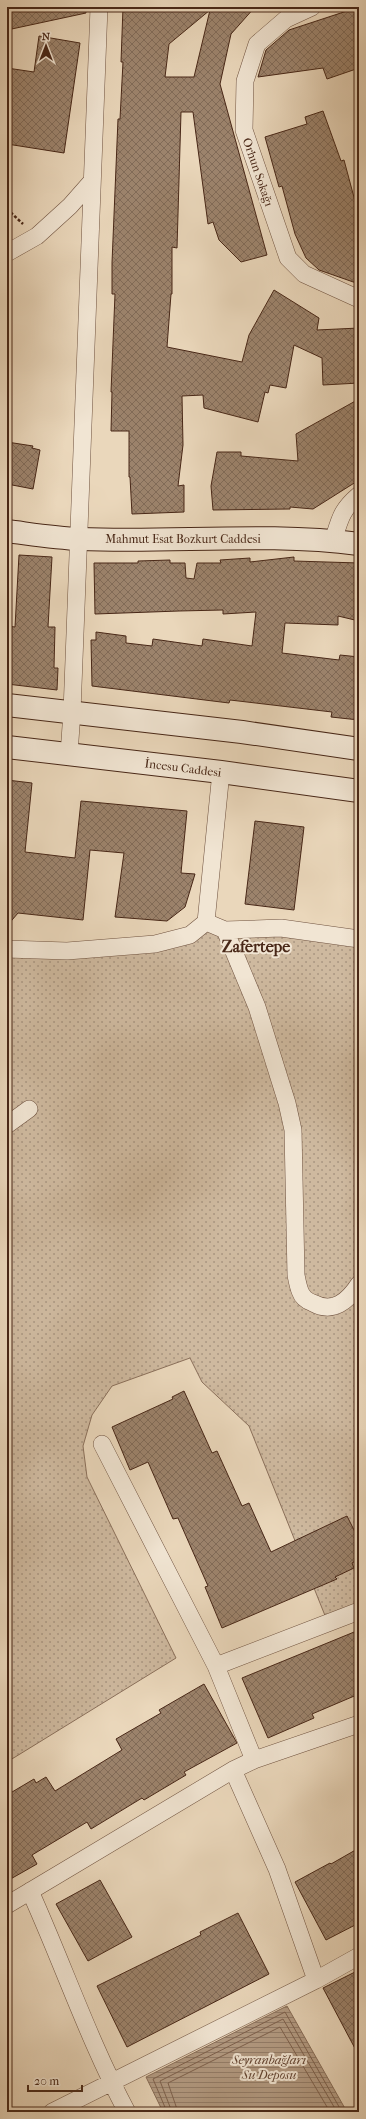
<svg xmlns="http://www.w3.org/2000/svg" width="366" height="2119" font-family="'IM FELL French Canon',serif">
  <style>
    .grass { fill: url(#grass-dots); stroke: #8b705b }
    .water { fill: url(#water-rules); stroke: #886d58 }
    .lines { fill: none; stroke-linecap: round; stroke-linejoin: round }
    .shore { stroke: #7e614d; stroke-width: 1 }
    .building { fill: url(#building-cross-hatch); stroke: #482717; fill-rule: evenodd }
    .street-casing { stroke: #705340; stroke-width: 18 }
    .secondary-casing { stroke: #482717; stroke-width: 24 }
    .path { stroke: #482717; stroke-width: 2.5; stroke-dasharray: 3 2; stroke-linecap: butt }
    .street { stroke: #f1e5d3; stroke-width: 17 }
    .secondary { stroke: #f1e5d3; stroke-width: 22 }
    .labels { text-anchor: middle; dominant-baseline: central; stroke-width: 4; stroke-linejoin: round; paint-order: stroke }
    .street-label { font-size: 12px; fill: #482717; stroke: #f1e5d3 }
    .water-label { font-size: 13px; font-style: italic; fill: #634432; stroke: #f1e5d3 }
    .district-label { font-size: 16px; font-weight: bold; fill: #482717; stroke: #f1e5d3 }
  </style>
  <defs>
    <pattern id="grass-dots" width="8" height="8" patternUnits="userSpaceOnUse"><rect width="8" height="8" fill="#ceb99f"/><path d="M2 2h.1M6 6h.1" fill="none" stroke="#a99681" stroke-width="1.8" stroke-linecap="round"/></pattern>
    <pattern id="water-rules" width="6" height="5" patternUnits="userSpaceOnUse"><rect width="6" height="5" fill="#b39b83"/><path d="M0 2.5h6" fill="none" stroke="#947e6a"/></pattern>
    <pattern id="building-cross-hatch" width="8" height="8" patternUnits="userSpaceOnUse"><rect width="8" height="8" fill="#9c836c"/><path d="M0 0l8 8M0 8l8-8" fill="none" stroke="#816b58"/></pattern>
  </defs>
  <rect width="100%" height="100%" fill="#ead7bb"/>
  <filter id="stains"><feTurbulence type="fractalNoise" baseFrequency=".005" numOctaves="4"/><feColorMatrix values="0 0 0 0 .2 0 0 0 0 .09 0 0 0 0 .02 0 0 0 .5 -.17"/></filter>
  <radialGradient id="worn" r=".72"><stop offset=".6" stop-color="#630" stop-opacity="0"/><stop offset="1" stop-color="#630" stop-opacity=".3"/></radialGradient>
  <path class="grass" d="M206 922 359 939V1611L328 1623 249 1426 202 1382 190 1358 112 1386 92 1415 83 1446 87 1477 176 1658 7 1762V949L155 944Z"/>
  <path class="water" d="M287 2006 347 2112H163L146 2077Z"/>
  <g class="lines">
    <path class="shore" d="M167 2112 153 2079 285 2012 342 2112
      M172 2112 160 2081 283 2019 337 2112
      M178 2112 168 2083 280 2027 330 2112"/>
  </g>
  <path class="building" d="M7 7H85L86 13 7 30Z
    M123 7H255L231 34 220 84 267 255 241 262 219 240 213 222 208 224 193 112H181L177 248 172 247V294H171L167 347 242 362 249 335 274 290 319 318 317 330 359 328V383L323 385 322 358 294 345 286 388 270 385 268 393 265 392 258 422 204 408 203 395 182 396 183 445 178 486 184 485V512L132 514 130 477H129V431H111L112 392H111L115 294H112V263L118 119H120L123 62H121ZM210 10 194 77H165L169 44Z
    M359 7V68L327 79 323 68 258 77 266 50 289 30Z
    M39 36 80 43 64 153 7 144V68L34 72Z
    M323 111 341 161 344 160 359 216V284L319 270 306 258 295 234 282 186 279 187 265 137 307 124 305 117Z
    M359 399V480L313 509 290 507V509L213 510 211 486 217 452H241V456L298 461 296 434Z
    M7 442 33 446 32 448 40 450 33 489 7 484Z
    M19 555 52 557 48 627H55L54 668H58L57 690 7 684V626L15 627Z
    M294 557V561L359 563V621L338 616V625L285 623 282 653 339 660 340 655 359 657V720L331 717 332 712 230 700 229 703 92 686 91 640H96V632L126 636V643L152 646 153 639 202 646 203 639 252 646 256 612 223 614V610L179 611 95 614 94 563H138V561L170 560V563H185L186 578 194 579 197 563H221L220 560 250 558V562Z
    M7 780 32 783 25 852 75 858 81 801 187 811 181 873 195 874 185 907 167 921 115 917 124 853 90 850 83 920 18 913 7 926Z
    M255 821 304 827 294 910 245 904Z
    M184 1391 212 1453 217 1451 242 1506 249 1503 271 1552 347 1516 359 1540V1559L352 1563 354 1568 335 1577 337 1579 222 1628 205 1587 208 1586 178 1518 173 1519 148 1462 130 1470 112 1427 173 1399 172 1397Z
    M359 1630V1694L312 1714 314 1718 268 1738 242 1678Z
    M204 1684 237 1743 184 1772 186 1775 144 1800 142 1798 91 1829 87 1822 32 1855 37 1864 7 1881V1795L34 1779 36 1783 46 1777 55 1791 122 1750 116 1739 161 1713 159 1710Z
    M359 1848V1923L326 1940 295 1882 330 1863 331 1864Z
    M100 1880 132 1937 88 1961 56 1904Z
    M238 1913 269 1974 127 2047 97 1986 201 1935 200 1932Z
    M359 1970V2056L323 1988Z"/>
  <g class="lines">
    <g class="street-casing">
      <path id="street" d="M312 7 286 19 257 44 245 81 244 130 288 258 304 274 359 299
        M7 253 37 236 70 206 92 181
        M333 541C340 519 341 510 359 495
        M69 754 72 712 99 7
        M206 922 225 930 257 1007 287 1103 293 1130 296 1275C297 1280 298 1286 300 1291 302 1297 307 1301 313 1303 333 1314 348 1301 359 1284
        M225 930 281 928 359 939
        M7 949 67 951 155 944 190 935 206 922 221 772
        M7 1125 29 1109
        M102 1444 216 1666 254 1760
        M216 1666 359 1611
        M30 1891C63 1964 89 2041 127 2112
        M7 1905 233 1770 254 1760 359 1724
        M316 1980 359 1956
        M52 2112 316 1980 277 1869 233 1770"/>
    </g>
    <g class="secondary-casing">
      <path id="secondary" d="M7 531C31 534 55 538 80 539 173 543 266 532 359 544
        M7 705 242 732 359 749
        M7 747 221 772 359 791"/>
    </g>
    <path class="path" d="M7 209 23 224"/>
    <use href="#street" class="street"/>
    <use href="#secondary" class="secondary"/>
  </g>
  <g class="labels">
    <g class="street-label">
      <text transform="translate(258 172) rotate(71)">Orhun Sokağı</text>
      <text x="183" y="539">Mahmut Esat Bozkurt Caddesi</text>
      <text transform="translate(183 768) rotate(7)">İncesu Caddesi</text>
    </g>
    <g class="water-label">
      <text x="269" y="2059">Seyranbağları<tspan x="269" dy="15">Su Deposu</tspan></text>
    </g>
    <g class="district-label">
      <text x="256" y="946">Zafertepe</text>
    </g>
  </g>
  <rect width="366" height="2119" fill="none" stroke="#ead7bb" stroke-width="24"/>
  <rect x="8" y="8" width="350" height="2103" fill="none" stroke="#482717" stroke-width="2"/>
  <rect x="12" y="12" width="342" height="2095" fill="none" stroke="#482717"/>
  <g transform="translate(46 46)" stroke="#f1e5d3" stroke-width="3" paint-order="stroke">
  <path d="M0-3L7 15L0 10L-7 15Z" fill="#482717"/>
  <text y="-6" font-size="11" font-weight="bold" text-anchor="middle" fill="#482717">N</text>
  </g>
  <path d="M28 2085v6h54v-6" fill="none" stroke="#482717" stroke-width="2"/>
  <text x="34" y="2085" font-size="12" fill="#482717" stroke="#f1e5d3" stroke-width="3" paint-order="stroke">20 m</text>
  <rect width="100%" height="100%" filter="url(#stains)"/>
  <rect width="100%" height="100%" fill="url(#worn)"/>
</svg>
